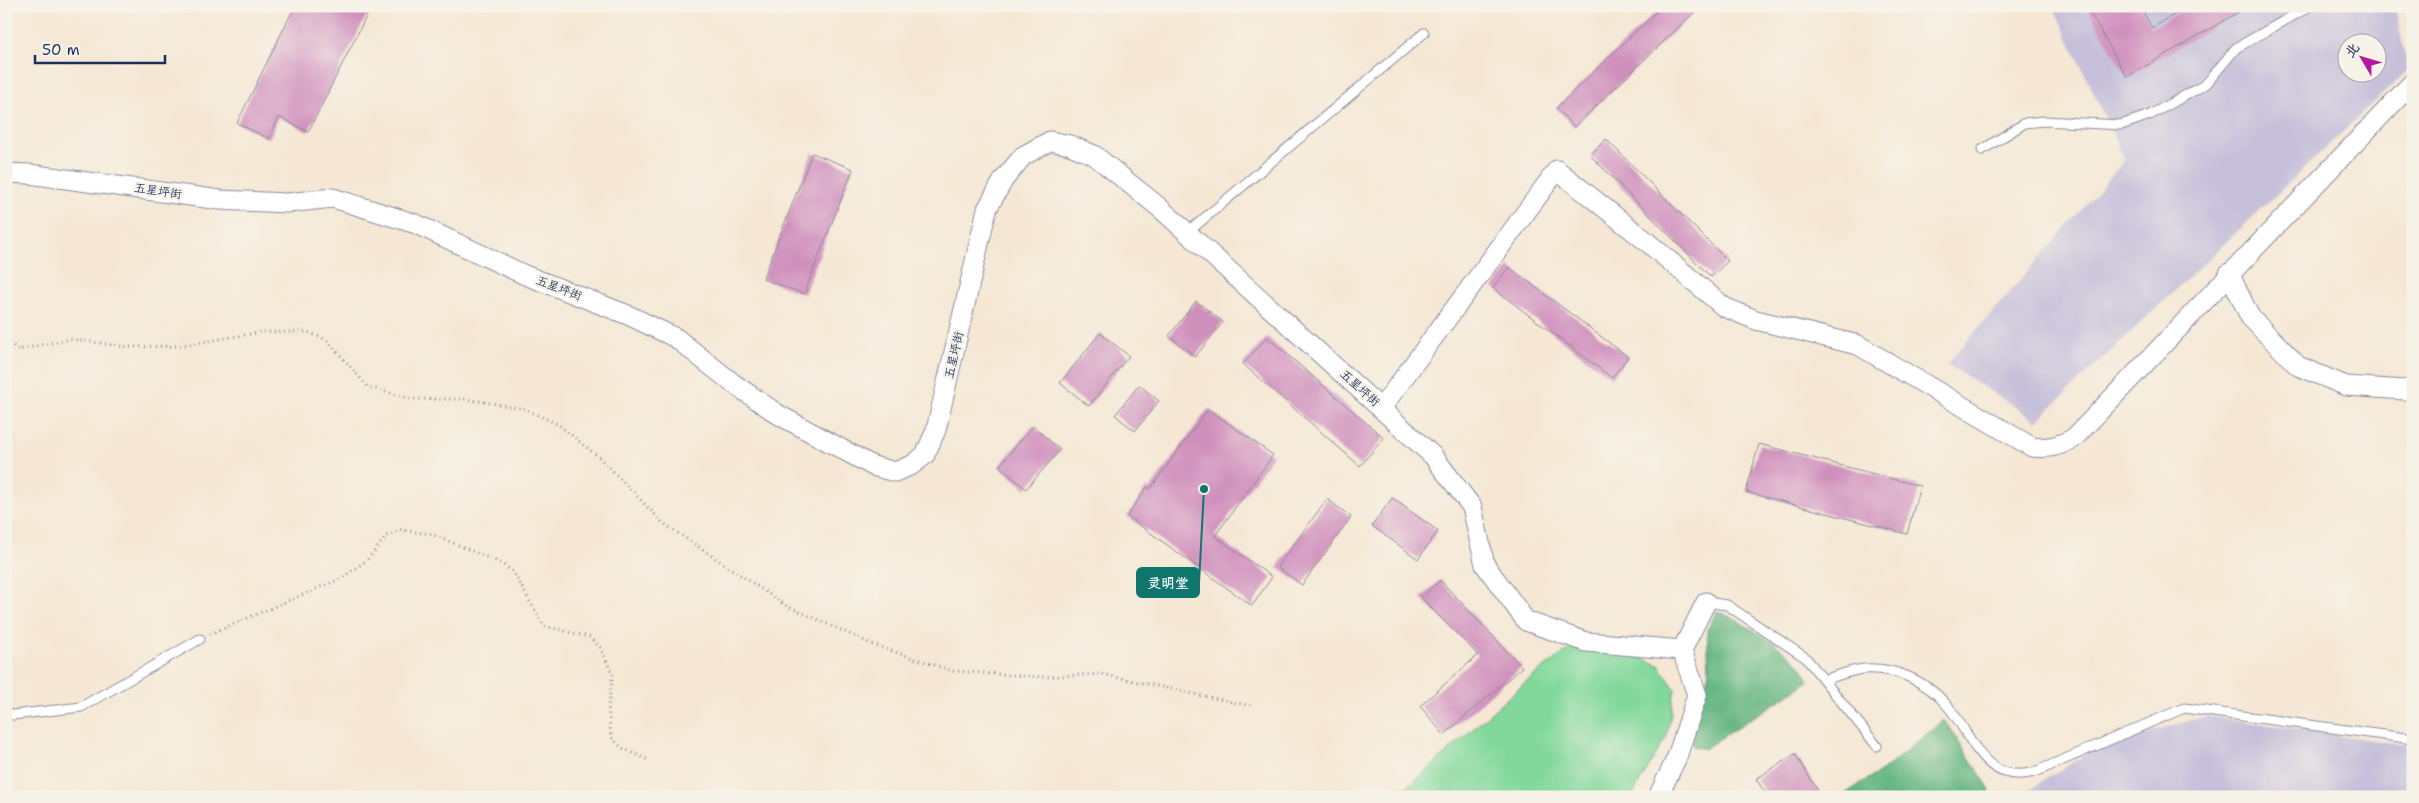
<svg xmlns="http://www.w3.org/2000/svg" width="2419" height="803" font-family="'Shantell Sans','LXGW WenKai TC',sans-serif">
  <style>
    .industrial { fill: #c6c0da; fill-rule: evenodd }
    .green { fill: #82d89b; stroke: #4e847c }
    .forest { fill: #69b883; stroke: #427470 }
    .building { fill: #d090bd }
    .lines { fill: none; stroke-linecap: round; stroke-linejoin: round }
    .lane-casing { stroke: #888b99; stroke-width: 11 }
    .street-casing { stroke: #888b99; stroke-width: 21 }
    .path { stroke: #888b99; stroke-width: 3; stroke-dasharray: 1 4; stroke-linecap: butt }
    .lane { stroke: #fff; stroke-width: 9 }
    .street { stroke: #fff; stroke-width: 19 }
    .labels { text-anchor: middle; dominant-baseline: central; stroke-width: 5; stroke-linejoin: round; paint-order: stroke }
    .street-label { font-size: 12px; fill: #1b2f5e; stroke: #f7f3e8 }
    .leader { fill: none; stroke: #0f766e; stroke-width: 2 }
    .callout-dot { fill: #0f766e; stroke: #f7f3e8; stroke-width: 2 }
    .callout { fill: #0f766e; stroke: #0f766e; stroke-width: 2 }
    .callout-label { font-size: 14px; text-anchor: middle; font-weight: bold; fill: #fff }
  </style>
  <rect width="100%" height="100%" fill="#f7f3e8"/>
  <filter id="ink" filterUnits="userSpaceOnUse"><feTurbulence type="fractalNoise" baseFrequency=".02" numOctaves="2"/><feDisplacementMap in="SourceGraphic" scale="10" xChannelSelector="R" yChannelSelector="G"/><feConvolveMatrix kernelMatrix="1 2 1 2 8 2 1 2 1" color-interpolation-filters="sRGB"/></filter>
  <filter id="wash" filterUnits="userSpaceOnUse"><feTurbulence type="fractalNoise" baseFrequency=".0096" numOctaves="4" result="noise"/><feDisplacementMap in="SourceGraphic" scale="20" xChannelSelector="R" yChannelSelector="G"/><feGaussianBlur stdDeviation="1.12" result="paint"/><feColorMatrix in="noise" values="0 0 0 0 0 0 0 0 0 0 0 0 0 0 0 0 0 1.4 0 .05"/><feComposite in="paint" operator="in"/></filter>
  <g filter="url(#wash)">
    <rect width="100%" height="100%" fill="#f5e7d4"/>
    <path class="industrial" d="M2053 6H2395L2408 70 2037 421 1947 364 2125 160ZM2346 42H2376V72H2346Z
      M2208 716 2413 746V797H2017L2102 744Z"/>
    <path class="green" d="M1574 646 1635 656 1659 665 1675 689 1667 736 1631 797H1392C1415 783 1434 764 1454 746 1493 711 1531 675 1574 646Z"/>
    <path class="forest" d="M1717 611C1736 618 1790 651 1801 667 1804 671 1807 676 1809 681L1704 749 1693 746 1691 737 1709 671 1707 630Z
      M1944 720 1988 786 1991 797H1840L1887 767Z"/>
    <g id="blocks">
      <path class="building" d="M295 6H353L368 13 308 132 279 117 269 139 237 123Z
        M1662 6H1701L1574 127 1556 108Z
        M2086 6H2140L2152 28 2189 6H2249L2127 77Z
        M1606 139 1728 261 1711 277 1590 155Z
        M812 153 853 169 804 294 763 279Z
        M1509 267 1628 357 1612 378 1493 288Z
        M1196 301 1223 322 1195 357 1169 336Z
        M1100 333 1129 356 1089 406 1060 383Z
        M1267 337 1384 438 1360 466 1243 364Z
        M1139 385 1159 401 1135 431 1115 415Z
        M1208 409 1273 455 1215 536 1272 577 1252 606 1127 516 1147 487 1150 489Z
        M1033 426 1060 450 1026 489 999 466Z
        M1759 444 1920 486 1907 534 1746 492Z
        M1392 498 1438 531 1418 559 1372 526Z
        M1327 499 1351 517 1302 585 1277 567Z
        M1440 580 1522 667 1444 735 1420 706 1478 655 1421 598Z
        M1795 754 1822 797H1768L1756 779Z"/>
    </g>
  </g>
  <g filter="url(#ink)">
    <use href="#blocks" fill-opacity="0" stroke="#888b99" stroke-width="1"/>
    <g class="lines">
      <g class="lane-casing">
        <path id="lane" d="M1982 150 2025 123 2044 121 2121 125 2150 115 2206 84 2236 48 2310 6
          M1187 233 1424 33
          M1706 602 1727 605 1806 658 1877 746
          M1824 680C1837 676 1851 670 1864 669 1895 667 1926 681 1946 704 1973 734 1982 786 2035 772L2184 708 2413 739
          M6 713 13 715 81 707 200 639"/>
      </g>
      <g class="street-casing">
        <path id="street" d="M6 173 29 174 220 200 287 203 333 198 416 224 525 275 628 315 676 338 734 384 779 415 873 466 895 472 912 465 925 455 936 430 987 209 1004 179 1023 156 1050 141 1070 145 1094 155 1160 208 1433 456 1472 507 1485 565 1526 621 1586 642 1682 650
          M2229 273 2250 317 2298 366 2346 386 2405 390 2413 387
          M1382 407 1557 170 1646 241 1724 307 1756 320 1858 345 2032 447C2049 449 2059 446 2074 438L2413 82
          M1658 797 1677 757 1697 695 1682 650 1706 602"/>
      </g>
      <path class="path" d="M6 339 18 350 70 339 128 347 179 346 262 332H308L327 340 368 387 412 399H467L525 409 559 425 601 459 663 523 785 605 874 645 953 671 1040 677 1101 674 1251 706
        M210 634 342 578 367 560 387 536 401 530 431 534 501 563 513 572 544 626 589 637 600 647 613 675 608 706 611 737 622 748 650 761"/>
      <use href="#lane" class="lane"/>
      <use href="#street" class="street"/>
    </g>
  </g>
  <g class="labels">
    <g class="street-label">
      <text transform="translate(158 191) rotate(8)">五星坪街</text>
      <text transform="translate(559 288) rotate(21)">五星坪街</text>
      <text transform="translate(954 355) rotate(-77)">五星坪街</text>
      <text transform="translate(1360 388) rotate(42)">五星坪街</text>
    </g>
  </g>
  <path class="leader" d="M1204 489L1199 583"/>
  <circle class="callout-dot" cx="1204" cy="489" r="5"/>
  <rect class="callout" x="1137" y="568" width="62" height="29" rx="5"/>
  <g class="callout-label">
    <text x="1168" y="588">灵明堂</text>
  </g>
  <rect width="2419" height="803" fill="none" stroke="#f7f3e8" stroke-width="25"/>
  <g transform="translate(2362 58) rotate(308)"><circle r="24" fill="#f7f3e8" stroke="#9fa5b1"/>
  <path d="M0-4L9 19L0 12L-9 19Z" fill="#b5179e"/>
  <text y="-8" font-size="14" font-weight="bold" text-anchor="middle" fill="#1b2f5e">北</text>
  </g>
  <path d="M35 55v8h130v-8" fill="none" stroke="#1b2f5e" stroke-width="2.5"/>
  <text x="42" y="55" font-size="15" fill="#1b2f5e" stroke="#f7f3e8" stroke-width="4" paint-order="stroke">50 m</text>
</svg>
